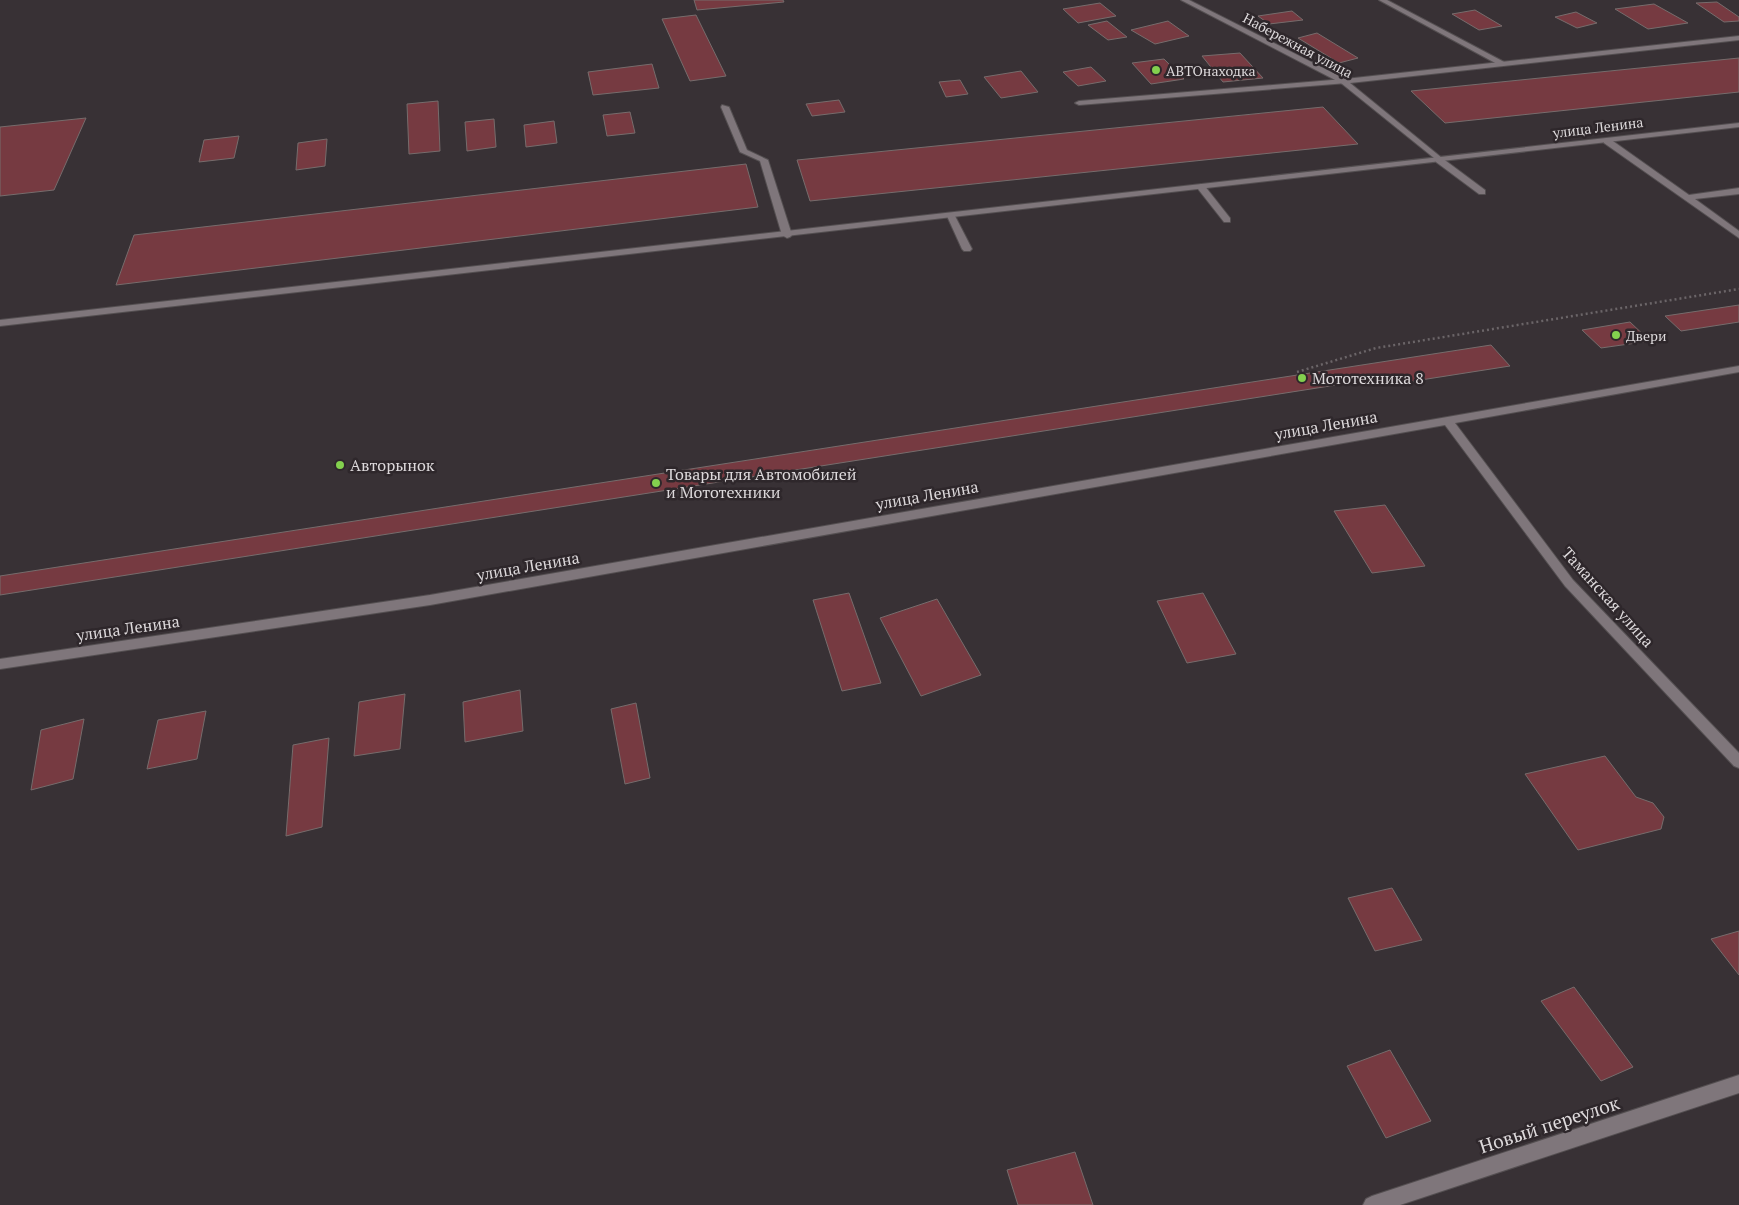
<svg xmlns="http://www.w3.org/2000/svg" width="1739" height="1205" font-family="'PT Serif',serif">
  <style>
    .building { fill: #763a41; stroke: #766c6c }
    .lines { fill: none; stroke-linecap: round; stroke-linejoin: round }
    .lane-casing { stroke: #544f51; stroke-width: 2 }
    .street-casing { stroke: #544f51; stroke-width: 2 }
    .secondary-casing { stroke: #544f51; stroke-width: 2 }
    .path { stroke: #6b6568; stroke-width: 2.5; stroke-dasharray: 2 3; stroke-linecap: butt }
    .lane { fill: #7f767b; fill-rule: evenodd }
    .street { fill: #7f767b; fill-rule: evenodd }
    .secondary { fill: #7f767b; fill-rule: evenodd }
    .poi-dot { fill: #83d04e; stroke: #2e272b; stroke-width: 2 }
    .labels { text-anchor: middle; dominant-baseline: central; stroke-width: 5; stroke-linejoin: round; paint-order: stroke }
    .far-street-label { font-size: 14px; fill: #ddd9db; stroke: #2e272b }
    .far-poi-label { font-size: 14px; fill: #ddd9db; stroke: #2e272b; text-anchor: start }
    .poi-label { font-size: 16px; fill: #ddd9db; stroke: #2e272b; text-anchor: start }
    .street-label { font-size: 16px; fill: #ddd9db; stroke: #2e272b }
    .near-street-label { font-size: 19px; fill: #ddd9db; stroke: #2e272b }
  </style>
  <rect width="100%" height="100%" fill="#383135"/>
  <path class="building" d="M694 0H783L784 2 697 10Z
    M1717 2 1739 17V21L1724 22 1696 3Z
    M1100 3 1116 16 1078 23 1063 9Z
    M1654 4 1688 23 1648 29 1615 9Z
    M1475 10 1502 26 1479 30 1452 14Z
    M1292 11 1303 20 1269 24 1258 16Z
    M1576 12 1597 23 1577 28 1555 17Z
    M696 15 726 76 690 81 662 19Z
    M1107 21 1127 37 1108 40 1088 25Z
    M1168 21 1189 36 1155 44 1131 30Z
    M1317 33 1358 58 1339 63 1298 38Z
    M1240 53 1263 78 1223 82 1202 56Z
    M1739 58V92L1445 123 1411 91Z
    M1164 59 1184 79 1151 84 1132 63Z
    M652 64 659 88 593 95 588 72Z
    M1091 67 1106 81 1078 86 1063 72Z
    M1021 71 1038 92 1001 98 984 77Z
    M960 80 968 94 946 97 939 82Z
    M839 100 845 112 812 116 806 104Z
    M438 101 440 151 409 154 407 104Z
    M1323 107 1358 144 810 201 797 160Z
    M630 112 635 133 607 136 603 115Z
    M86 118 54 190 0 196V127Z
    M494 119 496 147 467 151 465 122Z
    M554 121 557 143 526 147 524 125Z
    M239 136 234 158 199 162 204 140Z
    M327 139 325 166 296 170 298 143Z
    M746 164 758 207 116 285 134 235Z
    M1739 305V322L1681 331 1665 316Z
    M1630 322 1650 341 1601 348 1582 330Z
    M1491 345 1510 366 1408 382 1402 375 1349 383 0 595V576Z
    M1385 505 1425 566 1372 573 1334 511Z
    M849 593 881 683 842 691 813 600Z
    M1203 593 1236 654 1187 663 1157 601Z
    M937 599 981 675 921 696 880 618Z
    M520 690 523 731 465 742 463 702Z
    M405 694 400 749 354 756 359 702Z
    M636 703 650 778 625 784 611 709Z
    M206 711 197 759 147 769 158 720Z
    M84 719 73 779 31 790 41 730Z
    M329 738 322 827 286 836 293 745Z
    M1605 756 1636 797 1653 803 1664 817 1661 829 1578 850 1525 774Z
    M1392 888 1422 940 1375 951 1348 898Z
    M1739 931V975L1711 939Z
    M1574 987 1633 1067 1601 1081 1541 1001Z
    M1390 1050 1431 1121 1386 1138 1347 1066Z
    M1075 1152 1093 1205H1018L1007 1170Z"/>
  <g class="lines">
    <g class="lane-casing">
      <path id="lane" d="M1379 0H1387L1506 63 1499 65Z
        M1344 79H1347V83L1079 105 1075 103 1079 101Z
        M722 105 729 107 747 150 768 160 792 235 790 237 787 238 782 235 760 161 740 152 721 107Z
        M1604 139H1610L1689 195 1739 188V194L1695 199 1739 231V238L1604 143Z
        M1436 158H1442L1485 190V194H1479L1436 162Z
        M1201 184 1204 185 1230 218V222H1224L1198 189 1197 187Z
        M951 213 955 216 972 249 970 251H964L962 249 947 216Z"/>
    </g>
    <g class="street-casing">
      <path id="street" d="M1181 0H1189L1345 79 1739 36V40L1350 83 1442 158V162H1439L1341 83Z
        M1739 366V372L1455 423 1573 580 1739 753V768L1734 766 1565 586 1445 425 430 605 0 669V659L430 595Z
        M1739 1075V1093L1400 1205H1363L1366 1199 1372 1196Z"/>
    </g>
    <g class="secondary-casing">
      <path id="secondary" d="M1739 123V127L0 326V320Z"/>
    </g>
    <path class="path" d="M1297 372 1376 348 1739 289"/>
    <use href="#lane" class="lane"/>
    <use href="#street" class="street"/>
    <use href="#secondary" class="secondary"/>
  </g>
  <g class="poi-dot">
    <circle cx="1156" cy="70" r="5"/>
    <circle cx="1616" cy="335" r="5"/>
    <circle cx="1302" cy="378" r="5"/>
    <circle cx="340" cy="465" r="5"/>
    <circle cx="656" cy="483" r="5"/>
  </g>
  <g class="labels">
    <g class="far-street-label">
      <text transform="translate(1298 45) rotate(28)">Набережная улица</text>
      <text transform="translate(1598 127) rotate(-7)">улица Ленина</text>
    </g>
    <g class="far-poi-label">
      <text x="1166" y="70">АВТОнаходка</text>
      <text x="1626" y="335">Двери</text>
    </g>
    <g class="poi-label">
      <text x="1312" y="378">Мототехника 8</text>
      <text x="350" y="465">Авторынок</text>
      <text x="666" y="474">Товары для Автомобилей<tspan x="666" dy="18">и Мототехники</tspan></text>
    </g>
    <g class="street-label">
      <text transform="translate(1326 425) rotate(-10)">улица Ленина</text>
      <text transform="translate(927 495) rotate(-10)">улица Ленина</text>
      <text transform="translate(528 566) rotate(-10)">улица Ленина</text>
      <text transform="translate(1608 597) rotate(48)">Таманская улица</text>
      <text transform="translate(128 628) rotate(-8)">улица Ленина</text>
    </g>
    <g class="near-street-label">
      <text transform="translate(1549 1124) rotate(-18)">Новый переулок</text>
    </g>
  </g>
</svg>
